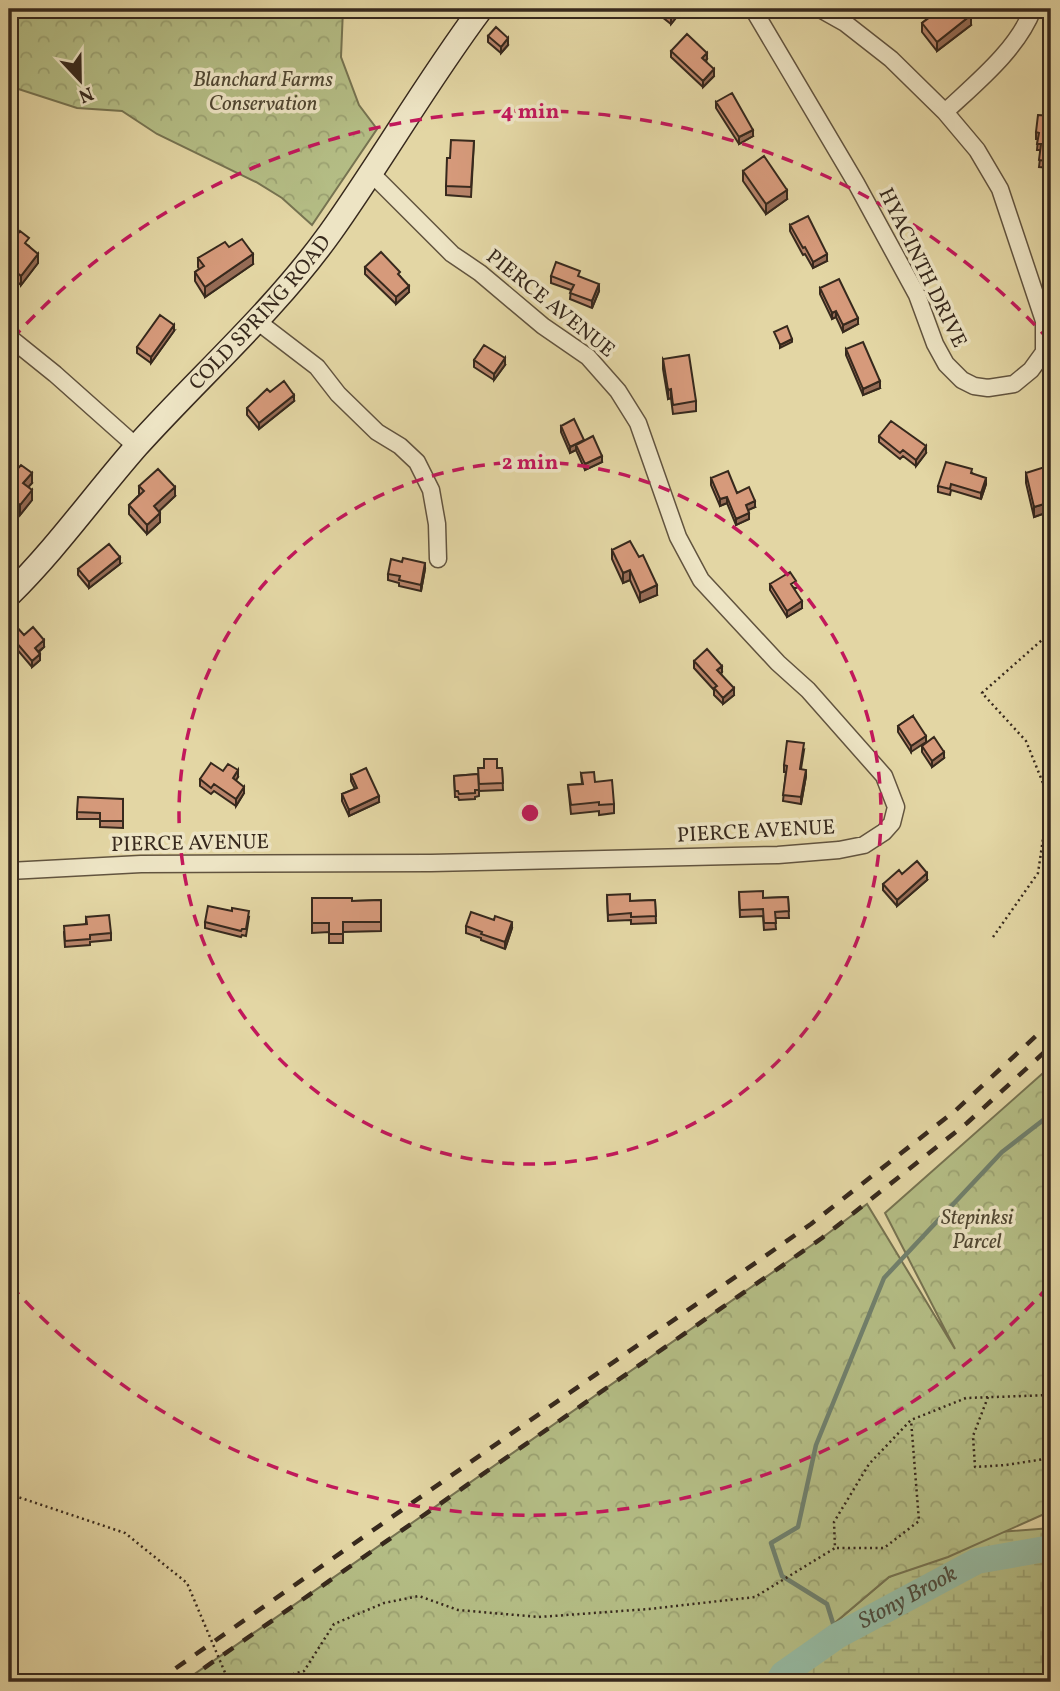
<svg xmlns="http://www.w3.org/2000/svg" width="1060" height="1691" font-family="Vollkorn,serif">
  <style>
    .wetland { fill: url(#wetland-marsh); stroke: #767351; stroke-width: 2 }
    .park { fill: url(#park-crowns); stroke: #767351; stroke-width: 2 }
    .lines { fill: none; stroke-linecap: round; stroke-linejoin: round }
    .stream { stroke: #70806d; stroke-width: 4.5 }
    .river { stroke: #96baa2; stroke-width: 26 }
    .street-casing { stroke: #62543f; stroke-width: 19 }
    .secondary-casing { stroke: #37291d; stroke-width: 26 }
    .path { stroke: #37291d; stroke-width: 2.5; stroke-dasharray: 2 3.5; stroke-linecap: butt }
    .street { stroke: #ede4c4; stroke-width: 16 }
    .secondary { stroke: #ede4c4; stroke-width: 23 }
    .rail { stroke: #37291d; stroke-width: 4.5; stroke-dasharray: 12 12; stroke-linecap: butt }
    .wall { fill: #b8846a; stroke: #37291d; stroke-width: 2 }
    .shaded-wall { fill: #966c56; stroke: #37291d; stroke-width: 2 }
    .building { fill: #d69a7b; stroke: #37291d; stroke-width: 2 }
    .ring { fill: none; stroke: #c2185b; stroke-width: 3.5; stroke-dasharray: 12 9 }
    .labels { text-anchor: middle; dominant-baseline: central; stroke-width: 7; stroke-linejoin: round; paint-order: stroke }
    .park-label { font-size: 21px; font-style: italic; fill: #504732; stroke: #ede4c4 }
    .street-label { font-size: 21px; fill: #37291d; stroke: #ede4c4 }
    .water-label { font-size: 23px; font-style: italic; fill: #4f4d3e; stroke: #ede4c4 }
    .centre { fill: #c2185b; stroke: #ede4c4; stroke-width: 3.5 }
    .ring-label { font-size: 21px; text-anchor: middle; font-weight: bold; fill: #c2185b; stroke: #ede4c4; stroke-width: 7; stroke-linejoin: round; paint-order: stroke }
  </style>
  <defs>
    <pattern id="wetland-marsh" width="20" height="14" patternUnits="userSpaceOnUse" patternTransform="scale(1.75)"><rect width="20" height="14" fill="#b4bd85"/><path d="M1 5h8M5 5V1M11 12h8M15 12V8" fill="none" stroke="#9ba272"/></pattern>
    <pattern id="park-crowns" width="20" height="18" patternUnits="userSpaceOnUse" patternTransform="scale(1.75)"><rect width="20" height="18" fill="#b4bd85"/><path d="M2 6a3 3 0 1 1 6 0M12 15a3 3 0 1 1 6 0" fill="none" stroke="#9ba272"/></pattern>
  </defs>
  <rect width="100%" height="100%" fill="#e3d6a4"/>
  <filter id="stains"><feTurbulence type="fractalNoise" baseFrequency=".00286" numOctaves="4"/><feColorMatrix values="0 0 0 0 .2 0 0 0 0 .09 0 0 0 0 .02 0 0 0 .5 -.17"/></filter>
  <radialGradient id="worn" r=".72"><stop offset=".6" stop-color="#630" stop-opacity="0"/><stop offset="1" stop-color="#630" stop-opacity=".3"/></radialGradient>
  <path class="wetland" d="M1051 1528V1671L1029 1682H765L889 1577 987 1533Z"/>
  <path class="park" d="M9 9H343L341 57 359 105 377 129 312 225 282 198 256 182 157 134 122 111 77 108 9 86Z
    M1051 1066V1511L948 1557 889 1577 765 1682H183L822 1238 867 1204 955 1349 885 1213Z"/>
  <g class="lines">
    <path class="stream" d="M837 1636 827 1604 782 1576 771 1543 798 1527 816 1445 884 1278 1002 1152 1051 1114"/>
    <path class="river" id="s1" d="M778 1682 783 1674 837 1636 977 1561 1045 1549 1051 1552"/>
    <g class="street-casing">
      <path id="street" d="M753 9 856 183 917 295 935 344 946 364 962 380 974 386 988 388 1014 384 1031 370 1044 352V321L1000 189 977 150 945 112 891 59 845 23 820 9
        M945 112C977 82 1017 50 1033 9
        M257 321 317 367 338 394 377 432 400 446 417 462 431 490 437 524 438 559
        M9 337 55 374 137 447
        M9 871 141 864 431 863 778 855 839 850 864 845 884 832 892 823 896 807 884 776 808 690 778 663 701 580 678 537 638 423 618 391 588 357 543 326 480 273 452 254 370 172"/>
    </g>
    <g class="secondary-casing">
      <g id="secondary">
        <path id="s2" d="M9 595C56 549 94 495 137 446 201 375 274 311 330 233 382 160 427 81 481 9"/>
      </g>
    </g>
    <path class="path" d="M993 937 1038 873 1049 798 1026 741 982 693 1051 632
      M988 1397 973 1436 975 1467 1006 1465 1051 1458
      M9 1494 125 1533 187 1583 229 1682
      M837 1548H884L919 1521 911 1420
      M266 1682 304 1671 334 1624 384 1603 419 1596 458 1610 539 1617 649 1609 755 1597 835 1548 834 1522 869 1464 911 1420 966 1398 1051 1395"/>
    <use href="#street" class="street"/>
    <use href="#secondary" class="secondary"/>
    <path class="rail" d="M156 1682 811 1224 956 1110 1051 1022
      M184 1682 822 1238 967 1123 1051 1046"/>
  </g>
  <path class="wall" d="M652 9H683L671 24Z
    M948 11 971 25 937 51 922 32V23L927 19V13Z
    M488 36 508 45 501 53 488 42Z
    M671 51 707 59 706 61 714 76 703 87 671 57Z
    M716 102 753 136 739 144 716 108Z
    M1051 116V168L1039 167 1041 150H1037L1038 139H1036V132Z
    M474 141 471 197 446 195V186Z
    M743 171 787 199 766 214 743 181Z
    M790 225 827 261 813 268 805 254 803 255 790 231Z
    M9 235 14 239 29 246 38 263 21 285 9 275Z
    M229 247 253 264 205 297 195 281V272L199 269 198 267V258Z
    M365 267 400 276 409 292 396 304 365 274Z
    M551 276 580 277 599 291 592 308 570 299 571 290 551 283Z
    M820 288 858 324 843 332 836 317 832 319 820 294Z
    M174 331 151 363 137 353V347Z
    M846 349 880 388 863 395 846 355Z
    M663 359 696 401V411L673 414 671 398 668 399 663 369Z
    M474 360 505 365 494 380 474 367Z
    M270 392 294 401 259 429 247 415V408Z
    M561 426 584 441 602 462 585 470 576 450 570 453 561 432Z
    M879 436 926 453 916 466 903 456 900 459 879 442Z
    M9 471 13 474 32 483 28 487 32 500 20 515 15 511 9 518Z
    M972 473 986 484 981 499 951 490 950 495 938 492V486Z
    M1026 473 1050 499 1051 511 1034 517 1026 483Z
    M711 478 755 507 748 510 749 519 736 525 727 503 720 506 711 485Z
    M139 486 175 496 159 511 160 522 147 534 129 514V505L139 495Z
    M612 550 657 595 640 602 630 580 623 583 612 559Z
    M120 564 89 588 78 575V569Z
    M425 569 421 591 399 586V583L388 580V574Z
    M770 584 796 588 794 589 802 608 787 617 770 590Z
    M9 631 24 635 44 647 39 652 40 660 32 667 9 640Z
    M694 661 722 672 721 674 734 695 723 704 714 695V690L694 668Z
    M913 716 911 752 898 732V726Z
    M922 746 944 758 932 767 922 752Z
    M804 750 801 769 806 776 801 804 783 801 786 772H784V765Z
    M497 768H502L503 790 479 791V796L475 797V799L459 800 458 797H455L454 776 478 774Z
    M223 771 238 777 235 781 244 793 236 806 214 791 211 794 200 786V779Z
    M581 773 595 782 614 804V813L599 815V811L571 814 568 785 582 784Z
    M351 775 379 802 349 816 342 801V794L355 789 351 781Z
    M123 799V828L100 827V819H77V812Z
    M902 874 927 880 897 906 883 890V884Z
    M739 892 763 898 788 897 789 918H775L776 929 764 930 763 916 740 917Z
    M607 895 630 901 655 900 656 923 631 924V920L608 921Z
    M312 898 352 901 381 900V931L343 932V943H329V932L312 933Z
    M86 917 111 933V940L90 942V945L65 947 64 932 86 924Z
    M249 917 246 936 242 935 241 937 205 928V922Z
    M466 926 512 928 505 949 481 940V938L466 933Z"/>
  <path class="shaded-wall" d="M677 9H683L671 24V15Z
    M971 15V25L937 51V42Z
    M508 38V45L501 53V47Z
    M707 53V59L702 64V58Z
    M714 69V76L703 87V81Z
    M753 130V136L739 144V137Z
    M787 190V199L766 214V204Z
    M38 254V263L21 285V276Z
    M253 254V264L205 297V287Z
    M827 254V261L813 268V262Z
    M599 284V291L592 308V301Z
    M409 286V292L396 304V297Z
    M836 311V317L832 319V313Z
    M858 318V324L843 332V325Z
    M174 325V331L151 363V357Z
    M792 339V342L780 348V345Z
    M505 358V365L494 380V374Z
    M880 381V388L863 395V389Z
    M671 389V398L668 399V390Z
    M294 395V401L259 429V423Z
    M584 440 576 445V450L570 453V447Z
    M926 446V453L916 466V460Z
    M602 456V462L585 470V464Z
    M32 473V483L23 493V483Z
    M986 478V484L981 499V493Z
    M175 487V496L154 516V506Z
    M1051 489V499L1047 500V491Z
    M32 490V500L20 515V505Z
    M727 497V503L720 506V499Z
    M15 501V511L9 518V508Z
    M755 501V507L746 511V505Z
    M1051 502V511L1034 517V507Z
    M160 513V522L147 534V525Z
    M749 513V519L736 525V519Z
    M120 557V564L89 588V582Z
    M425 563V569L421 591V585Z
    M630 570V580L623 583V573Z
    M657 585V595L640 602V593Z
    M802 601V608L787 617V611Z
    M44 640V647L35 654V648Z
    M40 654V660L32 667V661Z
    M722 666V672L717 677V670Z
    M734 688V695L723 704V698Z
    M926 736V742L911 752V746Z
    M944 752V758L932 767V761Z
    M238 770V777L233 785V778Z
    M806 770V776L801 804V797Z
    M244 787V793L236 806V799Z
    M379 796V802L349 816V810Z
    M927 873V880L897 906V900Z
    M512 922V928L505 949V942Z"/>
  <path class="building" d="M663 9H677L671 15Z
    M933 9H946L948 11 952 9H967L971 15 937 42 922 23 930 17 927 13Z
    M496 27 508 38 501 47 488 36Z
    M687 34 707 53 702 58 714 69 703 81 671 51Z
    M732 93 753 130 739 137 716 102Z
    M1038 115 1051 116V162L1039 160 1041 144H1037L1039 133 1036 132Z
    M451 140 474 141 471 187 446 186 447 158H450Z
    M764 156 787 190 766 204 743 171Z
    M808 216 827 254 813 262 805 247 803 248 790 225Z
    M20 231 29 238 25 243 38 254 21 276 9 266 11 263 9 261V235L14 239Z
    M242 239 253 254 205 287 195 272 204 266 198 258 225 242 229 247Z
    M381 252 400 272 398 274 409 286 396 297 365 267Z
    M556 262 580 271 578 276 599 284 592 301 570 293 574 285 551 276Z
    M839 279 858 318 843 325 836 311 832 313 820 288Z
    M160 315 174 325 151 357 137 347Z
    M787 326 792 339 780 345 774 332Z
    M863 342 880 381 863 389 846 349Z
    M484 345 505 358 494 374 474 360Z
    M689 355 696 401 673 405 671 389 668 390 663 359Z
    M284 381 294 395 259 423 247 408 267 389 270 392Z
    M574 419 584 440 570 447 561 426Z
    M891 421 926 446 916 460 903 450 900 453 879 436Z
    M593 436 602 456 585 464 576 445Z
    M946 462 972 469 971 473 986 478 981 493 951 484 950 489 938 486Z
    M21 465 32 473 23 483 32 490 20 505 15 501 9 508V471L13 474Z
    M1051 465V489L1047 491 1051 502 1034 507 1026 473Z
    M158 469 175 487 154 506 160 513 147 525 129 505 144 491 139 486Z
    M728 471 737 493 749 487 755 501 746 505 749 513 736 519 727 497 720 499 711 478Z
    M630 541 639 557 643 555 657 585 640 593 630 570 623 573 612 550Z
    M109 544 120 557 89 582 78 569Z
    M403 558 425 563 421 585 399 580 400 576 388 574 391 559 402 562Z
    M790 572 796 581 791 584 802 601 787 611 770 584Z
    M15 625 24 635 33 627 44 640 35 648 40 654 32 661 9 634V631Z
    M707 649 722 666 717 670 734 688 723 698 714 688 717 686 694 661Z
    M913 716 926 736 911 746 898 726Z
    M934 737 944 752 932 761 922 746Z
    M787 741 804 743 800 769 806 770 801 797 783 795 787 766 784 765Z
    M484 759H497V768H502L503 783 479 784 478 768H484Z
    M211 763 223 771 228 764 238 770 233 778 244 787 236 799 214 784 211 788 200 779Z
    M366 768 379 796 349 810 342 794 357 788 351 775Z
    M594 772 595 782 612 780 614 804 599 805V802L571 805 568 785 583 784 581 773Z
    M478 774 479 790H475V793L459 794 458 791H455L454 776Z
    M78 797 123 799V821H100V813L77 812Z
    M917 861 927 873 897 900 883 884 899 870 902 874Z
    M763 891V898L788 897 789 911 775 912 776 923H764L763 909 740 910 739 892Z
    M630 894V901L655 900 656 916 631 917V913L608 915 607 895Z
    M312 898H352V901L381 900V922H343V934H329V923H312Z
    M208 906 232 911V908L249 911 246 929H242L241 931 205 922Z
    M471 912 494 920 495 916 512 922 505 942 481 934 482 932 466 926Z
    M109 915 111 933 90 935V939L65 941 64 926 87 924 86 917Z"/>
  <g class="ring">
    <circle cx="530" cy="813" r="351"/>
    <path d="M1048 1287A702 702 0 0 1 12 1287M12 339A702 702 0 0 1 1048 339"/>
  </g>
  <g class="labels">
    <g class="park-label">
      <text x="263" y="80">Blanchard Farms<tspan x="263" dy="24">Conservation</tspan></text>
      <text x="977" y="1218">Stepinksi<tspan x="977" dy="24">Parcel</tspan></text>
    </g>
    <g class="street-label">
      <text transform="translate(922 268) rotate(64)">HYACINTH DRIVE</text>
      <text transform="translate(550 304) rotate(39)">PIERCE AVENUE</text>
      <text stroke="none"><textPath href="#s2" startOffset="378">COLD SPRING ROAD</textPath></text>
      <text transform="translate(756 832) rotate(-3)">PIERCE AVENUE</text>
      <text transform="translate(190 844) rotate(-1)">PIERCE AVENUE</text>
    </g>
    <g class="water-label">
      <text stroke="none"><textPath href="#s1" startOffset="156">Stony Brook</textPath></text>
    </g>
  </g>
  <circle cx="530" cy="813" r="10" class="centre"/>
  <g class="ring-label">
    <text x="530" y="118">4 min</text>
    <text x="530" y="469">2 min</text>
  </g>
  <rect width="1060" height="1691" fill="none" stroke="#e3d6a4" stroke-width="35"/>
  <rect x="10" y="10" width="1039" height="1670" fill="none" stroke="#37291d" stroke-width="3.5"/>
  <rect x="18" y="18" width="1025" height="1656" fill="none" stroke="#37291d" stroke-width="2"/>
  <g transform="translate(80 80) rotate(158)" stroke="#ede4c4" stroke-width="5" paint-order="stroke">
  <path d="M0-5L12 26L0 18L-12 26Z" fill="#37291d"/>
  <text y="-10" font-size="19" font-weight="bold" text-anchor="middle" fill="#37291d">N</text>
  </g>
  <rect width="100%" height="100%" filter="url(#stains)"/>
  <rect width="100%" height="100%" fill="url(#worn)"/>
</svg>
